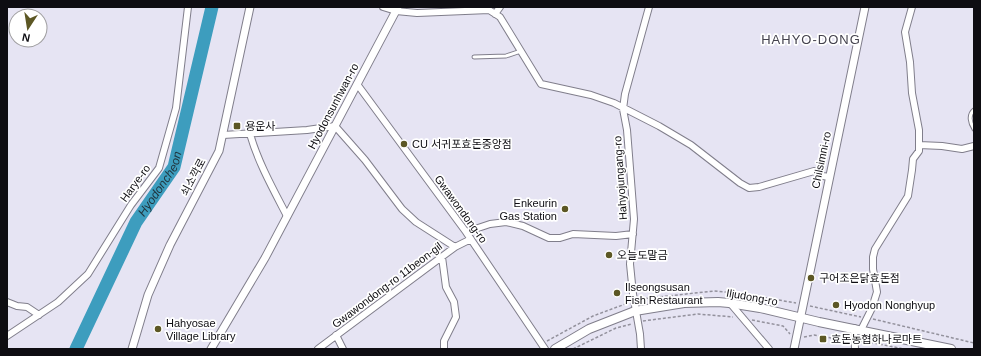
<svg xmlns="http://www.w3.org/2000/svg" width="981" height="356" font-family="Arial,'Noto Sans KR',sans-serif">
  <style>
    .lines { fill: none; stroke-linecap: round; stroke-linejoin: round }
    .river { stroke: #3d9dbe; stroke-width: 13 }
    .service-casing { stroke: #807e8b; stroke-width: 5 }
    .minor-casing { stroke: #807e8b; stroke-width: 8 }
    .tertiary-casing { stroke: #807e8b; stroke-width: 9 }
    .secondary-casing { stroke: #807e8b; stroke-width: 10 }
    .path { stroke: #93919c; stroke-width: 1.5; stroke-dasharray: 3 2; stroke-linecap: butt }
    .service { stroke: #fff; stroke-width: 3 }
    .minor { stroke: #fff; stroke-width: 6 }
    .tertiary { stroke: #fff; stroke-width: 7 }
    .secondary { stroke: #fff; stroke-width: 8 }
    .poi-dot { fill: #5c5724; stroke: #fff; stroke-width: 1.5 }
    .labels { text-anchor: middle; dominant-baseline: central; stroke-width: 3.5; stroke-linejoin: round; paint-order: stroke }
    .street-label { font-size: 11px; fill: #0e0d12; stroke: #fff }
    .poi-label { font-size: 11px; fill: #0e0d12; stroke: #fff; text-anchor: start }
    .water-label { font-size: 12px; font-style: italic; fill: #20353e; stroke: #fff }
    .quarter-label { font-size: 13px; letter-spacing: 1px; fill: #44424e; stroke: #fff }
  </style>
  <rect width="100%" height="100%" fill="#e6e4f3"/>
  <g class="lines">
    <path class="river" id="s1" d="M76 349 136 222 174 167 212 7"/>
    <g class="service-casing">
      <path id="service" d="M474 57 506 56 521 51
        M974 110C968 115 970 123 974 129"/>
    </g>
    <g class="minor-casing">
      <path id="minor" d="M383 7 396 11 417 13 489 10 500 17 541 84 591 95 614 103 659 126 691 145 740 183 749 188 759 187 814 171 823 176 829 177
        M495 14 500 7
        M357 84 466 232 545 349
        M250 134C258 162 273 189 287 216
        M223 135 307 130 335 126 365 160 402 209 416 222 455 247
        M919 145 942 146 962 149 974 146
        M466 232 490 224 506 222 523 226 549 238H560L573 234 616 236 633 234
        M442 257 446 287 454 302 456 317 444 341V349
        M7 302 17 306 27 307 39 315
        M730 303 769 349
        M854 328 855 349
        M861 330 872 308 877 292 873 269V257L875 249 908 196 912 170 913 159 919 151V130L912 93 910 62 905 32 912 7
        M336 335 343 349
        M7 336 58 302 88 274 131 205 159 168 176 108 188 7
        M318 349 455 247 471 239
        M641 349 640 334 633 294 630 264 634 219 627 130 623 109 625 94 649 7"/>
    </g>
    <g class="tertiary-casing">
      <path id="tertiary" d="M132 349 148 295 170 245 219 151 250 7
        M211 349 265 258 398 7
        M794 349 865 7"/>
    </g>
    <g class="secondary-casing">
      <path id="secondary" d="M555 349 589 329 635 311 684 303 718 302 729 303 760 308 819 322 951 349"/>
    </g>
    <path class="path" d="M640 299 714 291 744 294 796 303
      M810 306 861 317
      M873 319 974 343
      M752 320 783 326 790 334
      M643 321 698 314 733 317
      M804 337 814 335 849 341
      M547 341 593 316 628 303
      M860 341 869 342 904 349
      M573 349 616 328 632 324"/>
    <use href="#service" class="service"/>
    <use href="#minor" class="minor"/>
    <use href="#tertiary" class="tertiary"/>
    <use href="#secondary" class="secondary"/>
  </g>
  <g class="poi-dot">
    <rect x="233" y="122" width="8" height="8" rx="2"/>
    <circle cx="404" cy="144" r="4"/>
    <circle cx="565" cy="209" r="4"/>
    <circle cx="609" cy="255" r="4"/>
    <circle cx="811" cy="278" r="4"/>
    <circle cx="617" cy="293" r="4"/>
    <circle cx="836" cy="305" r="4"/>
    <circle cx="158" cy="329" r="4"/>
    <rect x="819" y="335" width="8" height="8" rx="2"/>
  </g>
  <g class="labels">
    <g class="street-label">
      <text transform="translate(333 106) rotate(-62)">Hyodonsunhwan-ro</text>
      <text transform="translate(821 160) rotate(-78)">Chilsimni-ro</text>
      <text transform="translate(193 177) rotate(-62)">쇠소깍로</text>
      <text transform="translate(620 178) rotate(-94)">Hahyojungang-ro</text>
      <text transform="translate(135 183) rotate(-54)">Harye-ro</text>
      <text transform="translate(461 209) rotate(54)">Gwawondong-ro</text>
      <text transform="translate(387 285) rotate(-37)">Gwawondong-ro 11beon-gil</text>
      <text transform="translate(752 297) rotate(10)">Iljudong-ro</text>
    </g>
    <g class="poi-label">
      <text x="245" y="126">용운사</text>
      <text x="412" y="144">CU 서귀포효돈중앙점</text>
      <text x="557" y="203" text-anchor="end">Enkeurin<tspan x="557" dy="13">Gas Station</tspan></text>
      <text x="617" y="255">오늘도말금</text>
      <text x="819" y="278">구어조은닭효돈점</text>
      <text x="625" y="287">Ilseongsusan<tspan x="625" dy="13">Fish Restaurant</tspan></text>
      <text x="844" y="305">Hyodon Nonghyup</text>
      <text x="166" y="323">Hahyosae<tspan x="166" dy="13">Village Library</tspan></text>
      <text x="831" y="339">효돈농협하나로마트</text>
    </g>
    <g class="water-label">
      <text stroke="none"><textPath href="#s1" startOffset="186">Hyodoncheon</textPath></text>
    </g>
    <g class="quarter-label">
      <text x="811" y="39">HAHYO-DONG</text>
    </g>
  </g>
  <rect width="981" height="356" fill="none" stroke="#0e0d12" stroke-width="16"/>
  <g transform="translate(28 28) rotate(192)"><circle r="19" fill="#ffffff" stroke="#9f9ea0"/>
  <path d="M0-3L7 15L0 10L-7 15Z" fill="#5c5724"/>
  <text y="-6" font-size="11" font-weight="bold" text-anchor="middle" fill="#0e0d12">N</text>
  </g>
</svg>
